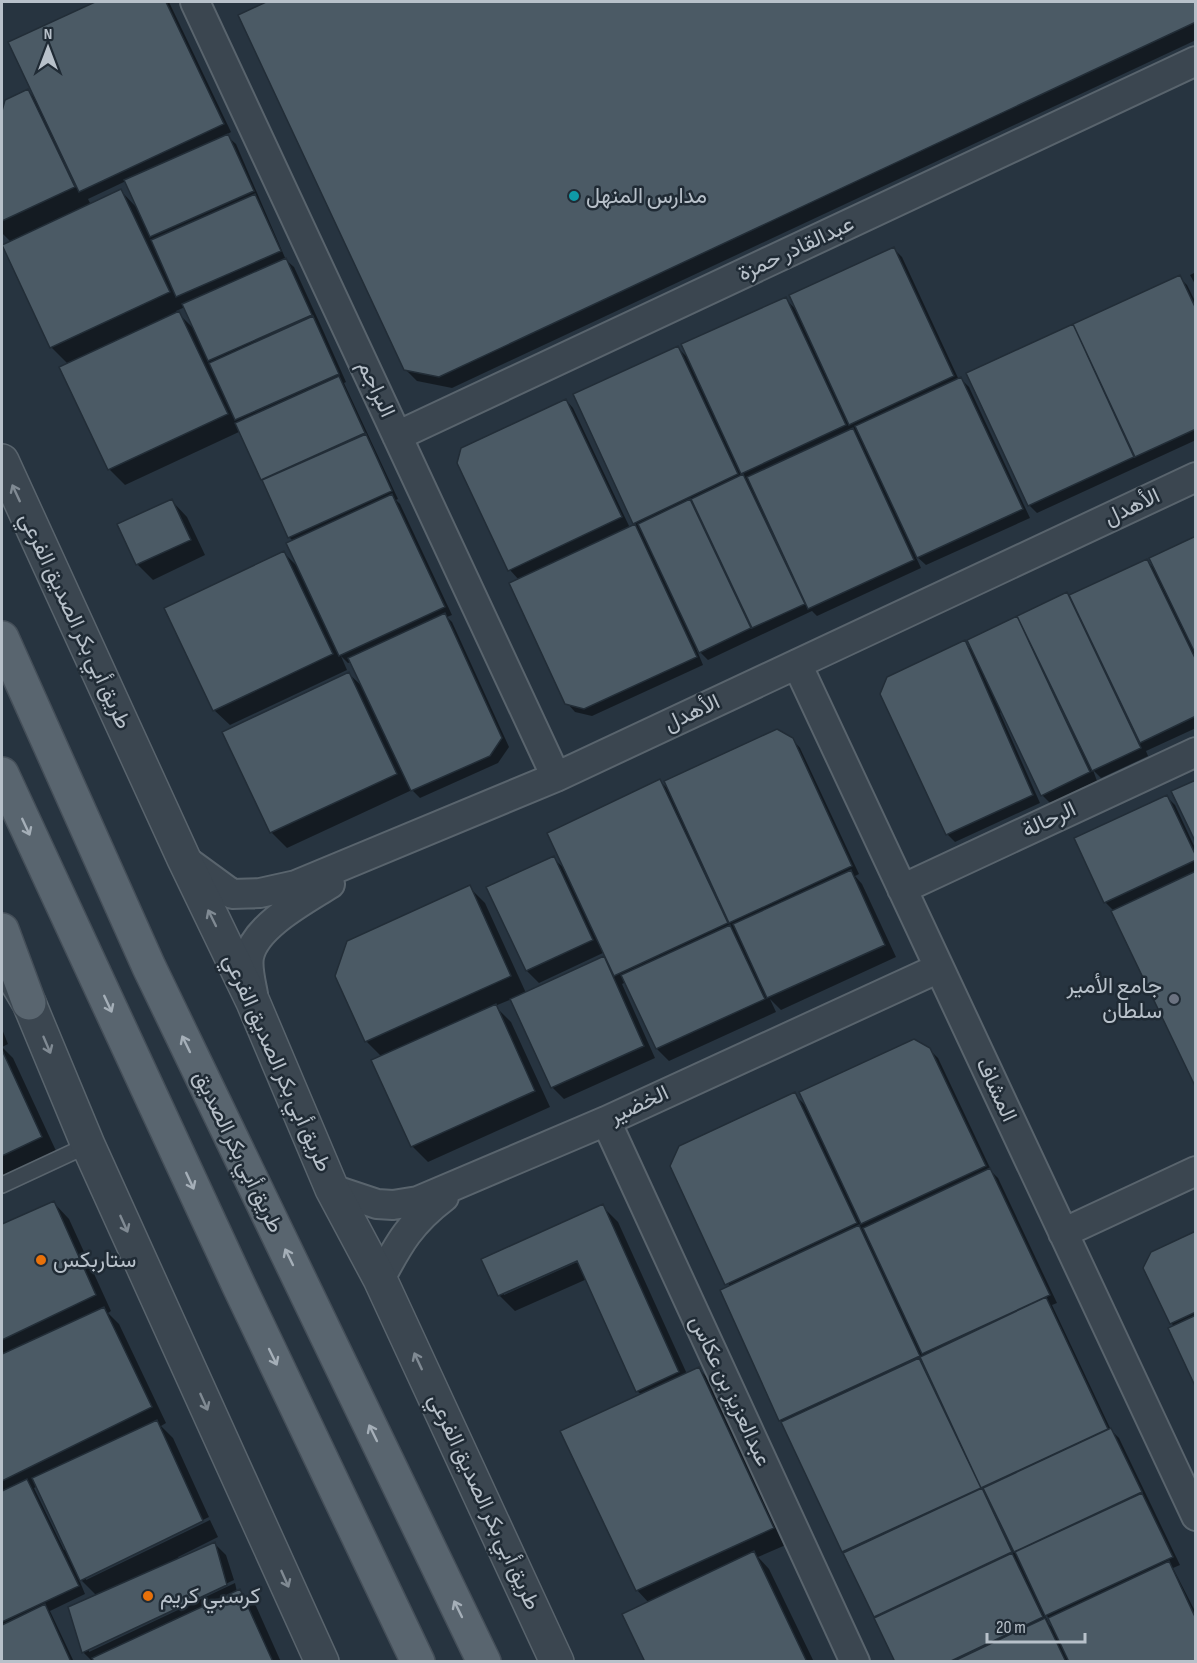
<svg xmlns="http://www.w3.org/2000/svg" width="1197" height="1663" font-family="'Sofia Sans Condensed',Vazirmatn,sans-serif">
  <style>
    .shadow { fill: #0007; fill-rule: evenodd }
    .building { fill: #4b5a65; stroke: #222d37; stroke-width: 1.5 }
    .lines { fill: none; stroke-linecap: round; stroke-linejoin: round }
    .service-casing { stroke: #59646d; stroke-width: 18 }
    .minor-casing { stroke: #59646d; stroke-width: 32 }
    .tertiary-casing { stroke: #59646d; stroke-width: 36 }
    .primary-casing { stroke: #454f59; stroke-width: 36 }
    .service { stroke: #3b4650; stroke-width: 15 }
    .minor { stroke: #3b4650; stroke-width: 28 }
    .tertiary { stroke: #3b4650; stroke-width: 33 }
    .primary { stroke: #59656f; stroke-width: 33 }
    .oneway { stroke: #808a93 }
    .oneway2 { stroke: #a5afb8 }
    .culture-dot { fill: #0f9aa8; stroke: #202b35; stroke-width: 2 }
    .worship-dot { fill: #6b7280; stroke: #202b35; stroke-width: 2 }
    .food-dot { fill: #e8710a; stroke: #202b35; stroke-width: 2 }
    .labels { text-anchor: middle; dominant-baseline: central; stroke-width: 5; stroke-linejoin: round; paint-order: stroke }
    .poi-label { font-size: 22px; fill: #b8c1ca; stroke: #202b35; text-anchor: start }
    .street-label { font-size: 22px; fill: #b8c1ca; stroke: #202b35 }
  </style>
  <rect width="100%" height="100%" fill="#273440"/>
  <path class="shadow" d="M99 2H169L231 132 226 135 236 144 286 260 294 267 321 326 346 382 344 383 398 499 396 500 400 504 452 615 447 617 452 622 509 747 498 763 420 798 412 790 287 848 271 832 224 732 349 674 364 688 352 662 348 663 341 656 347 670 230 725 214 710 284 553 299 568 293 541 289 537 241 431 125 485 109 469 69 365 51 347 11 242 2 233V116L7 101 28 91 36 99 10 43ZM126 181 138 209 121 191 91 205 88 199ZM185 307 195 330 176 311Z
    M270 2H1196V40L452 388 417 381 405 369 240 15Z
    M894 249 902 257 959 380 961 379 969 387 1030 518 926 565 915 555 921 568 817 616 812 611 708 660 696 648 703 665 592 716 575 712 567 703 519 580 510 570 566 400 573 408 630 528 636 525 634 523 678 348 689 359 786 299 797 311Z
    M1196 272V286L1190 275Z
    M1179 277 1187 285 1196 303V440L1037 513 1029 505 968 374Z
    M172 501 187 517 205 555 153 580 137 564Z
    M1196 538V728L1146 751 1148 756 1101 778 1093 770 1097 781 1050 803 1042 795 1002 711 1000 713 1040 803 955 842 947 834 964 642 973 651 969 640 1067 594 1070 597 1147 561 1157 571Z
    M792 739 800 748 859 874 855 876 862 884 896 957 781 1010 770 999 776 1012 669 1061 657 1049 626 982 622 984 655 1058 564 1099 552 1087 512 999 495 1006 511 1022 550 1107 428 1162 412 1146 382 1057 367 1042 336 976 469 887 485 903 526 993 603 958 610 965 605 952 539 983 527 971 553 858 566 870 660 781 670 791Z
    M1167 797 1175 805 1196 850V1084L1114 911 1105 902Z
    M2 1029 8 1044 2 1047 13 1058 57 1153 2 1178Z
    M929 1049 938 1058 992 1172 998 1178 1057 1303 1052 1305 1111 1430 1119 1438 1180 1565 1173 1568 1196 1613V1662H895L846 1553 784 1424 780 1420 730 1287 672 1166 794 1094 807 1107ZM921 1367H925L951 1419 948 1420ZM1044 1613 1051 1620 1055 1630 1049 1624Z
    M54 1203 69 1219 111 1311 108 1313 119 1324 166 1423 161 1426 173 1438 209 1517 86 1577V1580L210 1520 218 1537 178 1557 179 1559 214 1543 226 1555 234 1580 89 1648V1652L235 1583 237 1592 240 1591 256 1606 281 1662H93L83 1652 97 1596 78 1577 85 1594 50 1611 74 1662H2V1226ZM38 1486 67 1549 64 1550 34 1488Z
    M602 1206 618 1222 687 1374 699 1369 714 1384 788 1544 758 1557 769 1569 814 1662H647L649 1603 637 1590 642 1395 637 1391 587 1279 515 1311 499 1295 483 1259ZM583 1256 584 1259 504 1295V1292Z
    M1196 1233V1385L1174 1326 1171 1323Z"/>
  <path class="building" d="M95 2H166L224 124 79 192 8 42Z
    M266 2H1196V22L439 377 404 370 238 15Z
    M28 89 75 187 2 221V111L5 100Z
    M228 134 254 191 150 237 124 180Z
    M121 189 170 292 50 348 2 245Z
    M255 194 281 251 176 297 151 240Z
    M894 247 954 376 849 425 789 295Z
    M286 258 312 315 208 361 182 304Z
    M1180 275 1196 309V429L1135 457 1073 324Z
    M786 297 846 425 741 474 681 344Z
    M179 311 228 414 108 470 59 367Z
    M313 316 339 374 235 420 209 363Z
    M1073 324 1134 457 1028 506 966 373Z
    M678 346 738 474 633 524 573 394Z
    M339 376 365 433 261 480 235 423Z
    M961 377 1023 509 917 558 855 426Z
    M566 399 622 517 508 571 457 463 461 448Z
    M853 428 914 560 808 609 747 477Z
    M366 434 392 491 288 538 262 480Z
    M743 474 805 604 752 628 691 499Z
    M392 494 445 607 339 656 286 543Z
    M172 499 191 540 136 565 117 524Z
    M690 499 751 628 699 653 638 524Z
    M635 524 697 657 584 709 565 704 509 583Z
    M1196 536V655L1149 558Z
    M284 551 333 654 213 711 164 608Z
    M1147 559 1196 660V716L1140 743 1069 595Z
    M1067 592 1141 748 1092 771 1017 616Z
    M445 613 502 738 490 756 411 791 348 658Z
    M1017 616 1090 772 1041 796 967 640Z
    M965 640 1033 795 946 835 880 694 887 677Z
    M349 672 397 774 270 833 222 732Z
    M777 729 793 738 852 866 729 923 664 781Z
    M660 779 728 923 614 976 547 833Z
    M1196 780V843L1171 791Z
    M1167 795 1196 856V860L1104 903 1074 838Z
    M554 856 593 940 526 971 486 887Z
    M851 870 885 945 767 998 733 924Z
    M1196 871V1088L1111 911Z
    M470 885 511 976 365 1042 335 976 347 941Z
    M730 925 765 999 656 1049 621 975Z
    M604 956 644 1046 551 1088 510 999Z
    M496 1004 535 1091 411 1147 371 1060Z
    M914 1039 930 1048 986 1166 861 1224 799 1092Z
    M2 1050 42 1137 2 1156Z
    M795 1092 857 1223 725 1285 670 1166 679 1146Z
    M990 1168 1050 1295 922 1354 863 1228Z
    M54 1201 96 1295 2 1340V1224Z
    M603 1204 679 1372 636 1392 577 1261 498 1296 481 1259Z
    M859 1225 920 1356 779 1421 720 1290Z
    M1196 1231V1312L1170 1324 1143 1268 1151 1252Z
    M1046 1297 1108 1429 981 1488 920 1357Z
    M104 1307 152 1407 2 1481V1354Z
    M1196 1315V1388L1168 1328Z
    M919 1358 981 1488 842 1552 781 1422Z
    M699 1367 774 1528 636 1591 560 1431Z
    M157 1420 203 1521 80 1581 32 1478Z
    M1111 1428 1142 1492 1014 1552 983 1488Z
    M27 1479 79 1586 2 1622V1491Z
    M982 1488 1012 1552 874 1617 843 1553Z
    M1142 1493 1173 1557 1045 1616 1015 1552Z
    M215 1542 227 1585 82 1653 68 1607Z
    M754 1551 807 1662H645L622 1614Z
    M1012 1553 1043 1617 949 1662H895L874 1618Z
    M1169 1561 1196 1619V1662H1069L1048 1618Z
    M240 1589 273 1662H94L92 1658Z
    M45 1604 71 1662H2V1625Z
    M1045 1618 1066 1662H952Z"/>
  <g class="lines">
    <g class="service-casing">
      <path id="service" d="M2 1185 88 1145"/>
    </g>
    <g class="minor-casing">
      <path id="minor" d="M195 2 556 777
        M397 436 1196 61
        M797 664 1196 1516
        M184 859 232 894 260 893 296 885 556 777 1196 477
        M902 889 1196 752
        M253 994C251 983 247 968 249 957 255 926 305 900 330 884
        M606 1121 855 1662
        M332 1189 377 1204 393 1205 418 1201 606 1121 939 968
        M1063 1233 1196 1171
        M380 1279C399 1243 411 1222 444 1197"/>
    </g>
    <g class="tertiary-casing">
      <path id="tertiary" d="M2 461 184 859 253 1002 332 1189 380 1279 557 1662
        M14 978 29 1003 88 1145 322 1662"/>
    </g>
    <g class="primary-casing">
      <path id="primary" d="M2 638 149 967 484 1662
        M2 774 239 1286 418 1662
        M2 930 29 1003"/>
    </g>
    <use href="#service" class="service"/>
    <use href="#minor" class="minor"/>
    <use href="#tertiary" class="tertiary"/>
    <use href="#primary" class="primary"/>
  </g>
  <defs><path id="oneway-shaft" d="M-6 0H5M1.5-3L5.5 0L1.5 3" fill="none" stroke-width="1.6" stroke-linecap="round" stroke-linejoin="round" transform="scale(1.5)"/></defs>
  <g class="oneway">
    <use href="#oneway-shaft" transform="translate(16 493) rotate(-115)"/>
    <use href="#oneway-shaft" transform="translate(212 918) rotate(-116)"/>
    <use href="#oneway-shaft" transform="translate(47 1045) rotate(67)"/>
    <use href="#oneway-shaft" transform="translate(124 1224) rotate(66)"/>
    <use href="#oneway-shaft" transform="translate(418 1361) rotate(-115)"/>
    <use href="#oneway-shaft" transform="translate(204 1402) rotate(66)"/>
    <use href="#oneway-shaft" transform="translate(285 1579) rotate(66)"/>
  </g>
  <g class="oneway2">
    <use href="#oneway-shaft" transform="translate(26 827) rotate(65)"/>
    <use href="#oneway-shaft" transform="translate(108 1004) rotate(65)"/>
    <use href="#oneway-shaft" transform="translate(186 1044) rotate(-116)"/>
    <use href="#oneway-shaft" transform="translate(190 1181) rotate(65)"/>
    <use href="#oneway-shaft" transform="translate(289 1257) rotate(-116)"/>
    <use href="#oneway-shaft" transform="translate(273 1357) rotate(64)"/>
    <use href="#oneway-shaft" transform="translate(373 1433) rotate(-116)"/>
    <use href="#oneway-shaft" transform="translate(458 1609) rotate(-116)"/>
  </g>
  <circle class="culture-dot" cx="574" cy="196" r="6"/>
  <circle class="worship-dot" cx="1174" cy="999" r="6"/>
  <g class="food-dot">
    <circle cx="41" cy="1260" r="6"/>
    <circle cx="148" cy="1596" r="6"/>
  </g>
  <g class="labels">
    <g class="poi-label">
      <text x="586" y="196">مدارس المنهل</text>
      <text x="1162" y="986" text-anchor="end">جامع الأمير<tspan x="1162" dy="25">سلطان</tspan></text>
      <text x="53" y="1260">ستاربكس</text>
      <text x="160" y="1596">كرسبي كريم</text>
    </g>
    <g class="street-label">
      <text transform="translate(796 249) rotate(-25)">عبدالقادر حمزة</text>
      <text transform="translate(376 389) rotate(65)">البراجم</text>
      <text transform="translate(1132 507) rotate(-25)">الأهدل</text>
      <text transform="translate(75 621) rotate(65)">طريق أبي بكر الصديق الفرعي</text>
      <text transform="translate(692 713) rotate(-25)">الأهدل</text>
      <text transform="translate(1049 820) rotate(-25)">الرحالة</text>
      <text transform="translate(277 1063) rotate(66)">طريق أبي بكر الصديق الفرعي</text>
      <text transform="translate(996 1090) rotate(65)">المشاف</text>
      <text transform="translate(639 1105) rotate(-25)">الخضير</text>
      <text transform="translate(238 1152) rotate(64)">طريق أبي بكر الصديق</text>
      <text transform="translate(730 1391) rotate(65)">عبدالعزيز بن عكاس</text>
      <text transform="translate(484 1502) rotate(65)">طريق أبي بكر الصديق الفرعي</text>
    </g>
  </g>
  <rect width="1197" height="1663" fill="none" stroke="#b8c1ca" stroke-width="6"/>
  <g transform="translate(48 48)" stroke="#202b35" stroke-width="4.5" paint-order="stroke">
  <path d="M0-4.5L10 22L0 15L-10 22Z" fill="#b8c1ca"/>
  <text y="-9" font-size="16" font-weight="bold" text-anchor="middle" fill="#b8c1ca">N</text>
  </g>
  <path d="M987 1633v9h98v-9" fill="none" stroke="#b8c1ca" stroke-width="3"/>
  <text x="996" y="1633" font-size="18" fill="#b8c1ca" stroke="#202b35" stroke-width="4.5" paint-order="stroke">20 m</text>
</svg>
